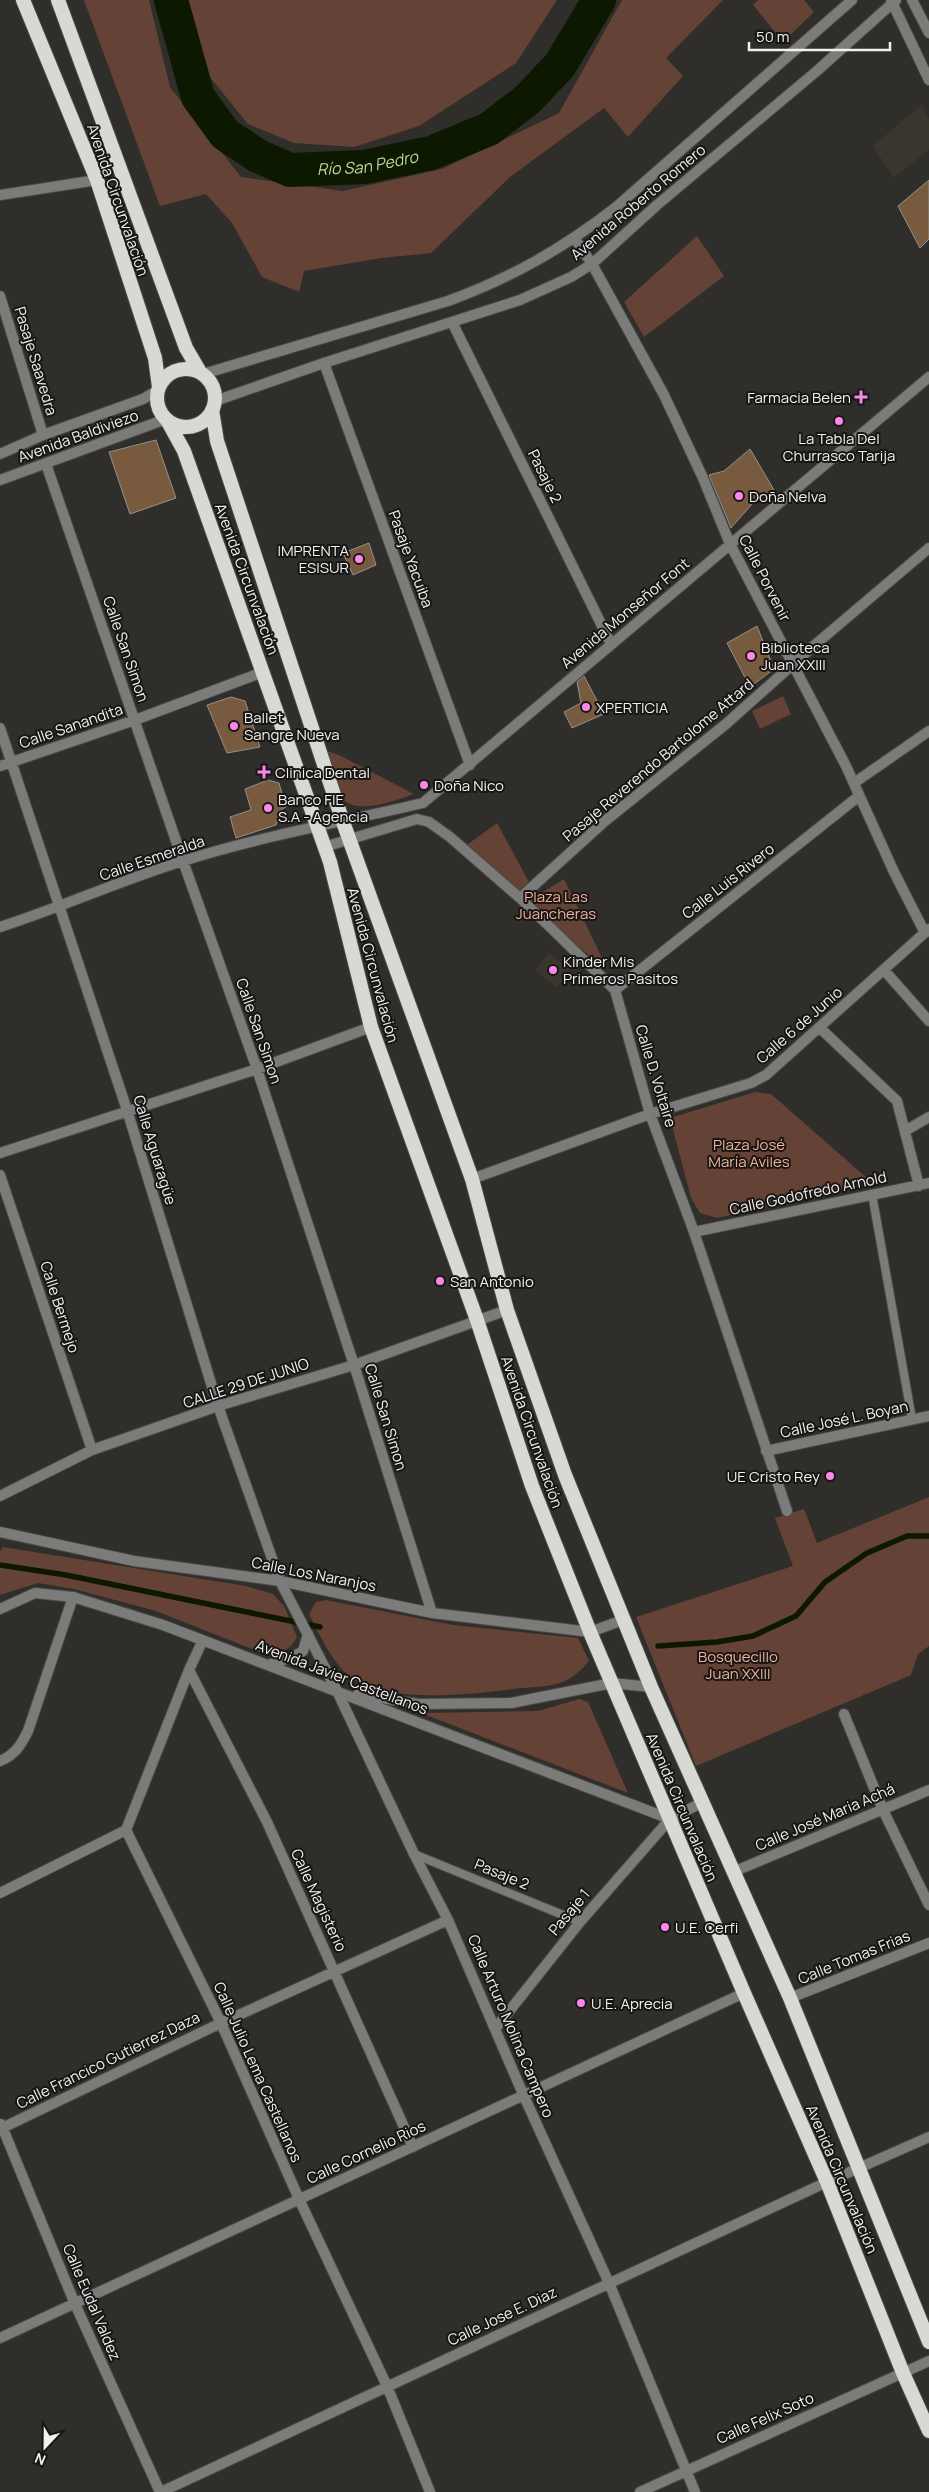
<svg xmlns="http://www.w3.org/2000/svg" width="929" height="2492" font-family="Manrope,sans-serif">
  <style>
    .built { fill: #3a362d }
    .green { fill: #654236 }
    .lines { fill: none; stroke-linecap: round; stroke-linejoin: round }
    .stream { stroke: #0c1800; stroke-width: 5.5 }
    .river { stroke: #0c1800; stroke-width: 34 }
    .building { fill: #785a3f; stroke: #93908d }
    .service-casing { stroke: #4a4945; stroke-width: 10 }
    .minor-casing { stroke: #4a4945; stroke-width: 12 }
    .tertiary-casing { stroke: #4a4945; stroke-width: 12 }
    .trunk-casing { stroke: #4a4945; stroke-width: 16 }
    .service { stroke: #7b7b79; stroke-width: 8 }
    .minor { stroke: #7b7b79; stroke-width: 10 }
    .tertiary { stroke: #7b7b79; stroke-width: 10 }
    .trunk { stroke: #d8d8d4; stroke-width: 14 }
    .poi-dot { fill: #fb87e6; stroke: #171615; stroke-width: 2 }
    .labels { text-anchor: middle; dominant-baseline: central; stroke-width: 4; stroke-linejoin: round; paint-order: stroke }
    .street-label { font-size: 15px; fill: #f2f1ee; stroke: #171615 }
    .poi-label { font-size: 15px; fill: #f2f1ee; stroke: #171615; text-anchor: start }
    .park-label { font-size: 15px; fill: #f4b098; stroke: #171615 }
    .water-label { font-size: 16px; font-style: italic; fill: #bbd89b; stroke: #171615 }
  </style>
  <rect width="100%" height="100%" fill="#2f2e2a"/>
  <path class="built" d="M922 104 929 120V149L894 178 873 146Z
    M549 953 570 971 556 988 535 969Z"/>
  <path class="green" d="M84 0H149L170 87 241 177 343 191 442 169 559 113 622 0H723L666 58 683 76 628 137 604 108 510 177 431 253 381 258 304 271 299 292 262 277 232 223 206 194 160 206Z
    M187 0H557L516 63 419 126 354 147 294 143 248 124 209 76Z
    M758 0H804L814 12 783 42 753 5Z
    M697 236 724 276 644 337 624 302Z
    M783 696 791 714 760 729 752 711Z
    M327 751 339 755 414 794C398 800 362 813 346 802 337 795 330 763 327 751Z
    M497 823 529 882 516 893 464 847Z
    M564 879 604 962 601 965 525 903Z
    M755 1092 771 1094 868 1179 848 1188 717 1218 700 1213 691 1198 670 1118Z
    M929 1497V1646L918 1654 911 1675 696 1766 636 1617 793 1566 775 1518 804 1509 817 1543Z
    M3 1547 246 1586 273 1594 284 1606 297 1637C290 1651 280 1653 265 1654L156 1611 74 1589 38 1583 0 1595V1551Z
    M326 1600 453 1625 578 1638 589 1661C581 1670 572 1679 560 1683 548 1687 534 1687 522 1688 476 1694 385 1706 348 1675 330 1659 320 1635 309 1614L316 1602Z
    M579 1699 588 1702 628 1793 421 1713 538 1711Z"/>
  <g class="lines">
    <path class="stream" d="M0 1565 66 1575 320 1627
      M658 1646 717 1642 753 1636 796 1616 825 1582 867 1553 907 1536H929"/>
    <path class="river" id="s1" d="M171 0 198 97 225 134 258 156 290 170 364 167 431 153 489 129 528 99 560 65 599 0"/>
  </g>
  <path class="building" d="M929 180V239L920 248 898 206Z
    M156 440 176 498 130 514 109 452Z
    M750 449 774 490 753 503 731 528 709 475 724 471Z
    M369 543 376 565 353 575 343 553Z
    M757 626 774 669 750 687 727 643Z
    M584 676 604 714 572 728 564 712 581 703 577 682Z
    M231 697 245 701 260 747 227 753 207 705Z
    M268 780 279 783 286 807 282 809 276 825 236 838 230 817 251 810 245 789Z"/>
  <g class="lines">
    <g class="service-casing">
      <path id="service" d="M872 1194 912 1419
        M414 1854 580 1922"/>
    </g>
    <g class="minor-casing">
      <path id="minor" d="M0 195 97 180
        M575 239 592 264 664 395 703 478 730 544 846 766 894 872 925 933
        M0 296 43 435
        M452 322 611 644
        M324 363 470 765
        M46 464 183 861 257 1069 354 1365 432 1613
        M0 728 127 1110 218 1406 280 1581
        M0 766 135 720 263 672
        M854 783 929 731
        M324 847 417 819 429 822 450 837 520 898 615 990 650 1114 694 1232 787 1511
        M520 898 605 821 726 724 810 649 929 548
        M0 927C62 907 121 880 183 861 261 836 343 822 423 803L929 377
        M884 970 929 1021
        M615 990 859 796
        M820 1028 897 1101 919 1186
        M905 1131 929 1117
        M0 1153 257 1069 371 1027
        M0 1175 92 1450
        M472 1179 650 1114 751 1083 766 1075 929 929
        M694 1232 929 1183
        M766 1451 929 1416
        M0 1532 134 1561 280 1581 432 1613 590 1632 623 1620
        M189 1670 267 1822 413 2147
        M337 1691 414 1854 448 1920 523 2094 609 2283 695 2492
        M844 1714 883 1810 929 1905
        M0 1761C15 1755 21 1745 28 1731L73 1597
        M126 1830 221 2023 299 2199 387 2386 430 2492
        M733 1872 929 1790
        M0 1893 126 1830 189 1670 202 1642
        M790 1998 929 1943
        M495 2029 580 1922 670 1819 701 1803
        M1 2124 75 2304 160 2492
        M0 2129 221 2023 448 1920
        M0 2338 744 1993
        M161 2492 827 2182 929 2137
        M640 2492 929 2361"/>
    </g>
    <g class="tertiary-casing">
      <path id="tertiary" d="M891 0 929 80
        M912 0 929 33
        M203 374 448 301C511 278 562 249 615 208L852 0
        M215 401 324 363 520 300 571 277 592 264 657 205 818 70 896 0
        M0 454 43 435 143 399 158 390
        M0 480 166 419
        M0 1496 92 1450 218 1406 354 1365 507 1310
        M280 1581 337 1691
        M0 1609 35 1593 73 1597 163 1625 670 1819
        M268 1665 293 1657 303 1651 308 1634
        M358 1694 418 1704 511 1703 612 1683 651 1687"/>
    </g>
    <g class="trunk-casing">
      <path id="trunk" d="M23 0 97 180 155 358 159 387
        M58 0 186 348 200 372
        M157 398a29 29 0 1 1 58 0a29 29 0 1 1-58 0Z
        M212 410 217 441 343 822 472 1179 507 1310 565 1475 651 1687 790 1998 929 2342
        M167 420 184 451 330 862 371 1027 477 1320 532 1486 590 1632 744 1993 827 2182 903 2373 929 2431"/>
    </g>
    <use href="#service" class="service"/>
    <use href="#minor" class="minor"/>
    <use href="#tertiary" class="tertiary"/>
    <use href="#trunk" class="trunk"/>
  </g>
  <g class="poi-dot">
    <path d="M858.5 389.5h5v5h5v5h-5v5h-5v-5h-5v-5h5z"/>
    <circle cx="839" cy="421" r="5"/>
    <circle cx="739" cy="496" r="5"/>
    <circle cx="359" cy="559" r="5"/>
    <circle cx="751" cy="656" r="5"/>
    <circle cx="586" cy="707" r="5"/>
    <circle cx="234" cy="726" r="5"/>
    <path d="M261.5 764.5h5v5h5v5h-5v5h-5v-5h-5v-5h5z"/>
    <circle cx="424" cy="785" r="5"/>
    <circle cx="268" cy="808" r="5"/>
    <circle cx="553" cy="970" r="5"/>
    <circle cx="440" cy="1281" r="5"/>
    <circle cx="830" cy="1476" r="5"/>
    <circle cx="665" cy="1927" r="5"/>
    <circle cx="581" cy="2003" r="5"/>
  </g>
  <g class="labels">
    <g class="street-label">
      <text transform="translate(118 200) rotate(71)">Avenida Circunvalación</text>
      <text transform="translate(638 202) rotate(-40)">Avenida Roberto Romero</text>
      <text transform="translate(36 361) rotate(73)">Pasaje Saavedra</text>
      <text transform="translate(78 436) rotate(-20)">Avenida Baldiviezo</text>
      <text transform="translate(545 476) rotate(64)">Pasaje 2</text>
      <text transform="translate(411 559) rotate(70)">Pasaje Yacuiba</text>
      <text transform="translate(765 578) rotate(63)">Calle Porvenir</text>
      <text transform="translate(247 579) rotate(70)">Avenida Circunvalación</text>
      <text transform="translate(625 613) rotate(-40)">Avenida Monseñor Font</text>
      <text transform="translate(126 649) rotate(71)">Calle San Simon</text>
      <text transform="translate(71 726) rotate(-19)">Calle Sanandita</text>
      <text transform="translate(658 760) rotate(-40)">Pasaje Reverendo Bartolome Attard</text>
      <text transform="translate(152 858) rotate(-19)">Calle Esmeralda</text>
      <text transform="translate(728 881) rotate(-38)">Calle Luis Rivero</text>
      <text transform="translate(373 965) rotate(75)">Avenida Circunvalación</text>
      <text transform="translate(799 1025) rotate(-41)">Calle 6 de Junio</text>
      <text transform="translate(259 1031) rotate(71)">Calle San Simon</text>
      <text transform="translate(656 1076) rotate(73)">Calle D. Voltaire</text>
      <text transform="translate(155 1150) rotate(73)">Calle Aguaragüe</text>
      <text transform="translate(808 1193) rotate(-12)">Calle Godofredo Arnold</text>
      <text transform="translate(60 1307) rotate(72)">Calle Bermejo</text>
      <text transform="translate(246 1383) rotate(-18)">CALLE 29 DE JUNIO</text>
      <text transform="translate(386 1417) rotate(73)">Calle San Simon</text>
      <text transform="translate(844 1419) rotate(-12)">Calle José L. Boyan</text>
      <text transform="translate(532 1432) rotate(71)">Avenida Circunvalación</text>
      <text transform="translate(314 1574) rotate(11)">Calle Los Naranjos</text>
      <text transform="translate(342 1677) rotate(21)">Avenida Javier Castellanos</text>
      <text transform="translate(682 1807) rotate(67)">Avenida Circunvalación</text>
      <text transform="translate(825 1817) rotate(-23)">Calle José Maria Achá</text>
      <text transform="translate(502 1874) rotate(22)">Pasaje 2</text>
      <text transform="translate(319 1900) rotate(65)">Calle Magisterio</text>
      <text transform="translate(569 1912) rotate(-50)">Pasaje 1</text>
      <text transform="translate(854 1957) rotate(-22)">Calle Tomas Frias</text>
      <text transform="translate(511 2026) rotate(67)">Calle Arturo Molina Campero</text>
      <text transform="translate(108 2060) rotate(-26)">Calle Francico Gutierrez Daza</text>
      <text transform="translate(258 2072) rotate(66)">Calle Julio Lema Castellanos</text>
      <text transform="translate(366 2152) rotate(-25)">Calle Cornelio Rios</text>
      <text transform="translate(842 2179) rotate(67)">Avenida Circunvalación</text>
      <text transform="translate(92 2302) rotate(67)">Calle Eudal Valdez</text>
      <text transform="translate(502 2316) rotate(-25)">Calle Jose E. Diaz</text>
      <text transform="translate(765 2418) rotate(-24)">Calle Felix Soto</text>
    </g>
    <g class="poi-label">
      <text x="851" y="397" text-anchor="end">Farmacia Belen</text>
      <text x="839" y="438" text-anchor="middle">La Tabla Del<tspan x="839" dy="17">Churrasco Tarija</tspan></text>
      <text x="749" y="496">Doña Nelva</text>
      <text x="349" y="550" text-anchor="end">IMPRENTA<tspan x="349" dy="17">ESISUR</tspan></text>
      <text x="761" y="647">Biblioteca<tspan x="761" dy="17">Juan XXlll</tspan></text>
      <text x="596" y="707">XPERTICIA</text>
      <text x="244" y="717">Ballet<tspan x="244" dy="17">Sangre Nueva</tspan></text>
      <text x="275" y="772">Clinica Dental</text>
      <text x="434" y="785">Doña Nico</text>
      <text x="278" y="799">Banco FIE<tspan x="278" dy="17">S.A - Agencia</tspan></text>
      <text x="563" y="961">Kinder Mis<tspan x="563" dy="17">Primeros Pasitos</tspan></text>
      <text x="450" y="1281">San Antonio</text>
      <text x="820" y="1476" text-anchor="end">UE Cristo Rey</text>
      <text x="675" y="1927">U.E. Cerfi</text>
      <text x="591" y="2003">U.E. Aprecia</text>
    </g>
    <g class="park-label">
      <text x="556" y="896">Plaza Las<tspan x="556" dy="17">Juancheras</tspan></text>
      <text x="749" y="1144">Plaza José<tspan x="749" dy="17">María Aviles</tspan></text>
      <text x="738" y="1656">Bosquecillo<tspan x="738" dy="17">Juan XXIII</tspan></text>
    </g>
    <g class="water-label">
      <text stroke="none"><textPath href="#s1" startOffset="299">Río San Pedro</textPath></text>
    </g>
  </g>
  <g transform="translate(45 2447) rotate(202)" stroke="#171615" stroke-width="4" paint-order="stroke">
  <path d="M0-4L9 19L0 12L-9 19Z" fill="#f2f1ee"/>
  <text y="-8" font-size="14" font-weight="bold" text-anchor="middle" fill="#f2f1ee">N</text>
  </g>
  <path d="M749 42v8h141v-8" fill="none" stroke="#f2f1ee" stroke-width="2.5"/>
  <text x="756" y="42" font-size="15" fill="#f2f1ee" stroke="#171615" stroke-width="4" paint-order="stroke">50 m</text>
</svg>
